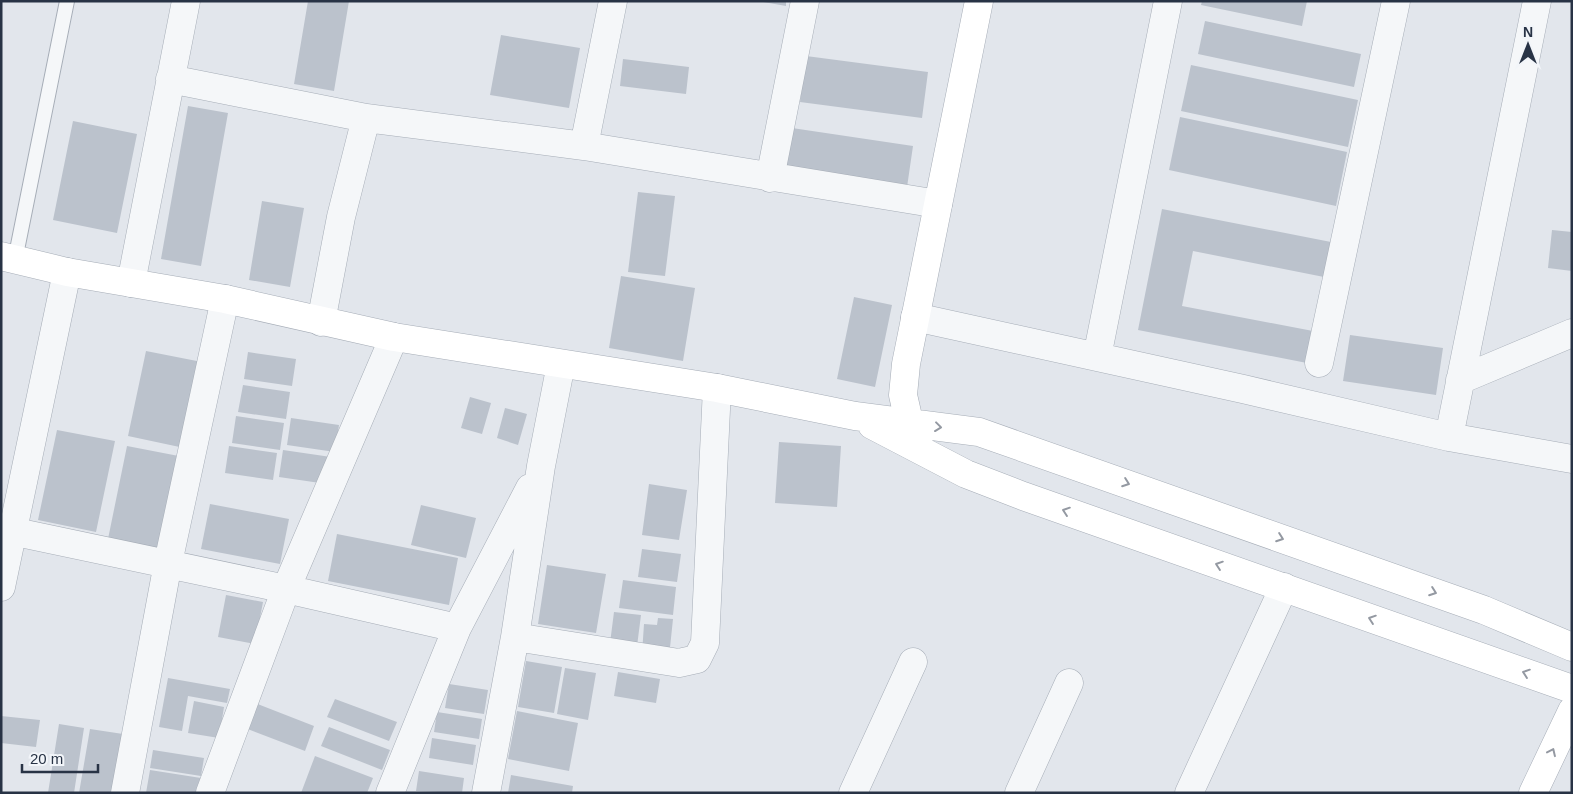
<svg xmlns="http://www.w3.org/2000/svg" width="1573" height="794" font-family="Helvetica,sans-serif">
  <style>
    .building { fill: #bbc2cc }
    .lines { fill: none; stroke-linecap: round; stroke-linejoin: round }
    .lane-casing { stroke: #a6adb7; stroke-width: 16 }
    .street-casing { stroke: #a6adb7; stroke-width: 29 }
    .secondary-casing { stroke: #a6adb7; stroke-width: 29 }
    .lane { stroke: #f5f7f9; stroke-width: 14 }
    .street { stroke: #f5f7f9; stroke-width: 28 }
    .secondary { stroke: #fff; stroke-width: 28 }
    .oneway { stroke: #9499a2 }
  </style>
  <rect width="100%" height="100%" fill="#e2e6ec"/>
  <path class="building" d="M308 1H349L334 91 294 84Z
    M758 1H786V6Z
    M1202 1H1307L1302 26 1201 5Z
    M1205 21 1361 54 1354 87 1198 54Z
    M501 35 580 48 569 108 490 95Z
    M806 56 928 72 922 118 800 102Z
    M623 59 689 67 686 94 620 86Z
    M1191 65 1358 100 1348 147 1181 111Z
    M188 106 228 113 201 266 161 259Z
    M1180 117 1347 152 1336 206 1169 170Z
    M73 121 137 134 117 233 53 220Z
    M792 128 913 146 906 194 785 176Z
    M638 192 675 196 665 276 628 272Z
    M262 201 304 208 290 287 249 280Z
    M1162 209 1331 242 1324 277 1193 251 1182 306 1313 331 1307 363 1138 330Z
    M1552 230 1572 232V271L1548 268Z
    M621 276 695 288 683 361 609 348Z
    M854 297 892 305 875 387 837 379Z
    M1350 335 1443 348 1436 395 1343 381Z
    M146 351 207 363 189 449 128 436Z
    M248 352 296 359 292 386 244 379Z
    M243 385 290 392 286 419 238 412Z
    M470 397 491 403 482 434 461 428Z
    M505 408 527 414 518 445 497 438Z
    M236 416 284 423 280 450 232 443Z
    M291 418 339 425 335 452 287 445Z
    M57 430 115 441 96 532 38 520Z
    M779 442 841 446 837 507 775 503Z
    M127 446 189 458 170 552 108 539Z
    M229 446 277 453 273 480 225 473Z
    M283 450 331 457 327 484 279 477Z
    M649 484 687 490 679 540 642 535Z
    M210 504 289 519 280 564 201 549Z
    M421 505 476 518 466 558 411 545Z
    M337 534 458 558 449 605 328 581Z
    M642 549 681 554 677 582 638 577Z
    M547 565 606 574 596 633 538 624Z
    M623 580 676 587 673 615 619 608Z
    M226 595 263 602 255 644 218 637Z
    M614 612 641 615 636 654 609 651Z
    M658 618 673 619 669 657 642 654 644 624 657 625Z
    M526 661 562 667 554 713 518 707Z
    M565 668 596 673 588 720 557 714Z
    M618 672 660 679 656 703 614 696Z
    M168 678 230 689 227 703 188 696 182 731 159 727Z
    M449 684 488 690 484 714 445 708Z
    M335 699 397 722 389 741 327 717Z
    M194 701 224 707 219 738 188 733Z
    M255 703 314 726 305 751 245 728Z
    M517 711 578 723 569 771 508 759Z
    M437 712 482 719 479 739 434 732Z
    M1 716 40 720 36 747 1 743Z
    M59 724 84 728 74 793H48Z
    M329 727 390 750 382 770 321 746Z
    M90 729 123 734 114 793H79Z
    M432 738 476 745 473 765 429 758Z
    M153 750 204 758 201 776 150 768Z
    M315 756 373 778 367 793H301Z
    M150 770 201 778 198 793H146Z
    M419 771 464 778 462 793 416 791Z
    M511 775 573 786 572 793H508Z"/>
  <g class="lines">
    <g class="lane-casing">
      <path id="lane" d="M15 260 67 1"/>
    </g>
    <g class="street-casing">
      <path id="street" d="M170 79 366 118
        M584 146 613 1
        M770 178 805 1
        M131 283 186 1
        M915 317 1243 389 1449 437 1572 459
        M321 322 341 217 366 118 584 146 938 204
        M1097 357 1168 1
        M1319 363 1396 1
        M1460 380 1572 333
        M1449 437 1537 1
        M1 529 286 589 457 628
        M1 587 67 272
        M515 637 679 663 697 659 705 643 717 388
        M125 793 168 563 225 299
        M210 793 286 589 394 337
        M390 793 457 628 530 488
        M486 793 515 637 541 466 561 364
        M853 793 913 662
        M1019 793 1069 683
        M1189 793 1284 587"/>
    </g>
    <g class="secondary-casing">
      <path id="secondary" d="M1 256 67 272 225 299 394 337 717 388 855 416 979 432 1484 610 1572 647
        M872 425 966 474 1023 496 1572 689
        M913 439 903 395 906 364 979 1
        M1533 793 1572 711"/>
    </g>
    <use href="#lane" class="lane"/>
    <use href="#street" class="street"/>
    <use href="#secondary" class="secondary"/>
  </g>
  <defs><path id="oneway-chevron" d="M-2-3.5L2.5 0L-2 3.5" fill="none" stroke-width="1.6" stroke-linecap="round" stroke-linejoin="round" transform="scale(1.25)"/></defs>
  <g class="oneway">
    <use href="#oneway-chevron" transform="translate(938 427) rotate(7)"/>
    <use href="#oneway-chevron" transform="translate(1126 483) rotate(20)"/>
    <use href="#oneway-chevron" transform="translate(1066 511) rotate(-161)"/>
    <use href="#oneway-chevron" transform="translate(1280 538) rotate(20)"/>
    <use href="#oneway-chevron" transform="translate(1219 565) rotate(-161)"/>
    <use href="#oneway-chevron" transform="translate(1433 592) rotate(20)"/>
    <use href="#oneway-chevron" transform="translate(1372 619) rotate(-161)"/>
    <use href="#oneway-chevron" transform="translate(1526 673) rotate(-161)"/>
    <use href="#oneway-chevron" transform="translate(1552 752) rotate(-65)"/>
  </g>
  <rect width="1573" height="794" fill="none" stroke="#283345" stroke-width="5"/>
  <g transform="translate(1528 45)" stroke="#f2f5f9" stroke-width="4" paint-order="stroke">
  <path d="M0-4L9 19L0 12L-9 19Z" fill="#283345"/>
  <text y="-8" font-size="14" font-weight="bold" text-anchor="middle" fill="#283345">N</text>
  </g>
  <path d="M22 764v8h76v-8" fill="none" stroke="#283345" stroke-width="2.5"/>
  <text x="30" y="764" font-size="15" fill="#283345" stroke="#f2f5f9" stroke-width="4" paint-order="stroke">20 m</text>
</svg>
